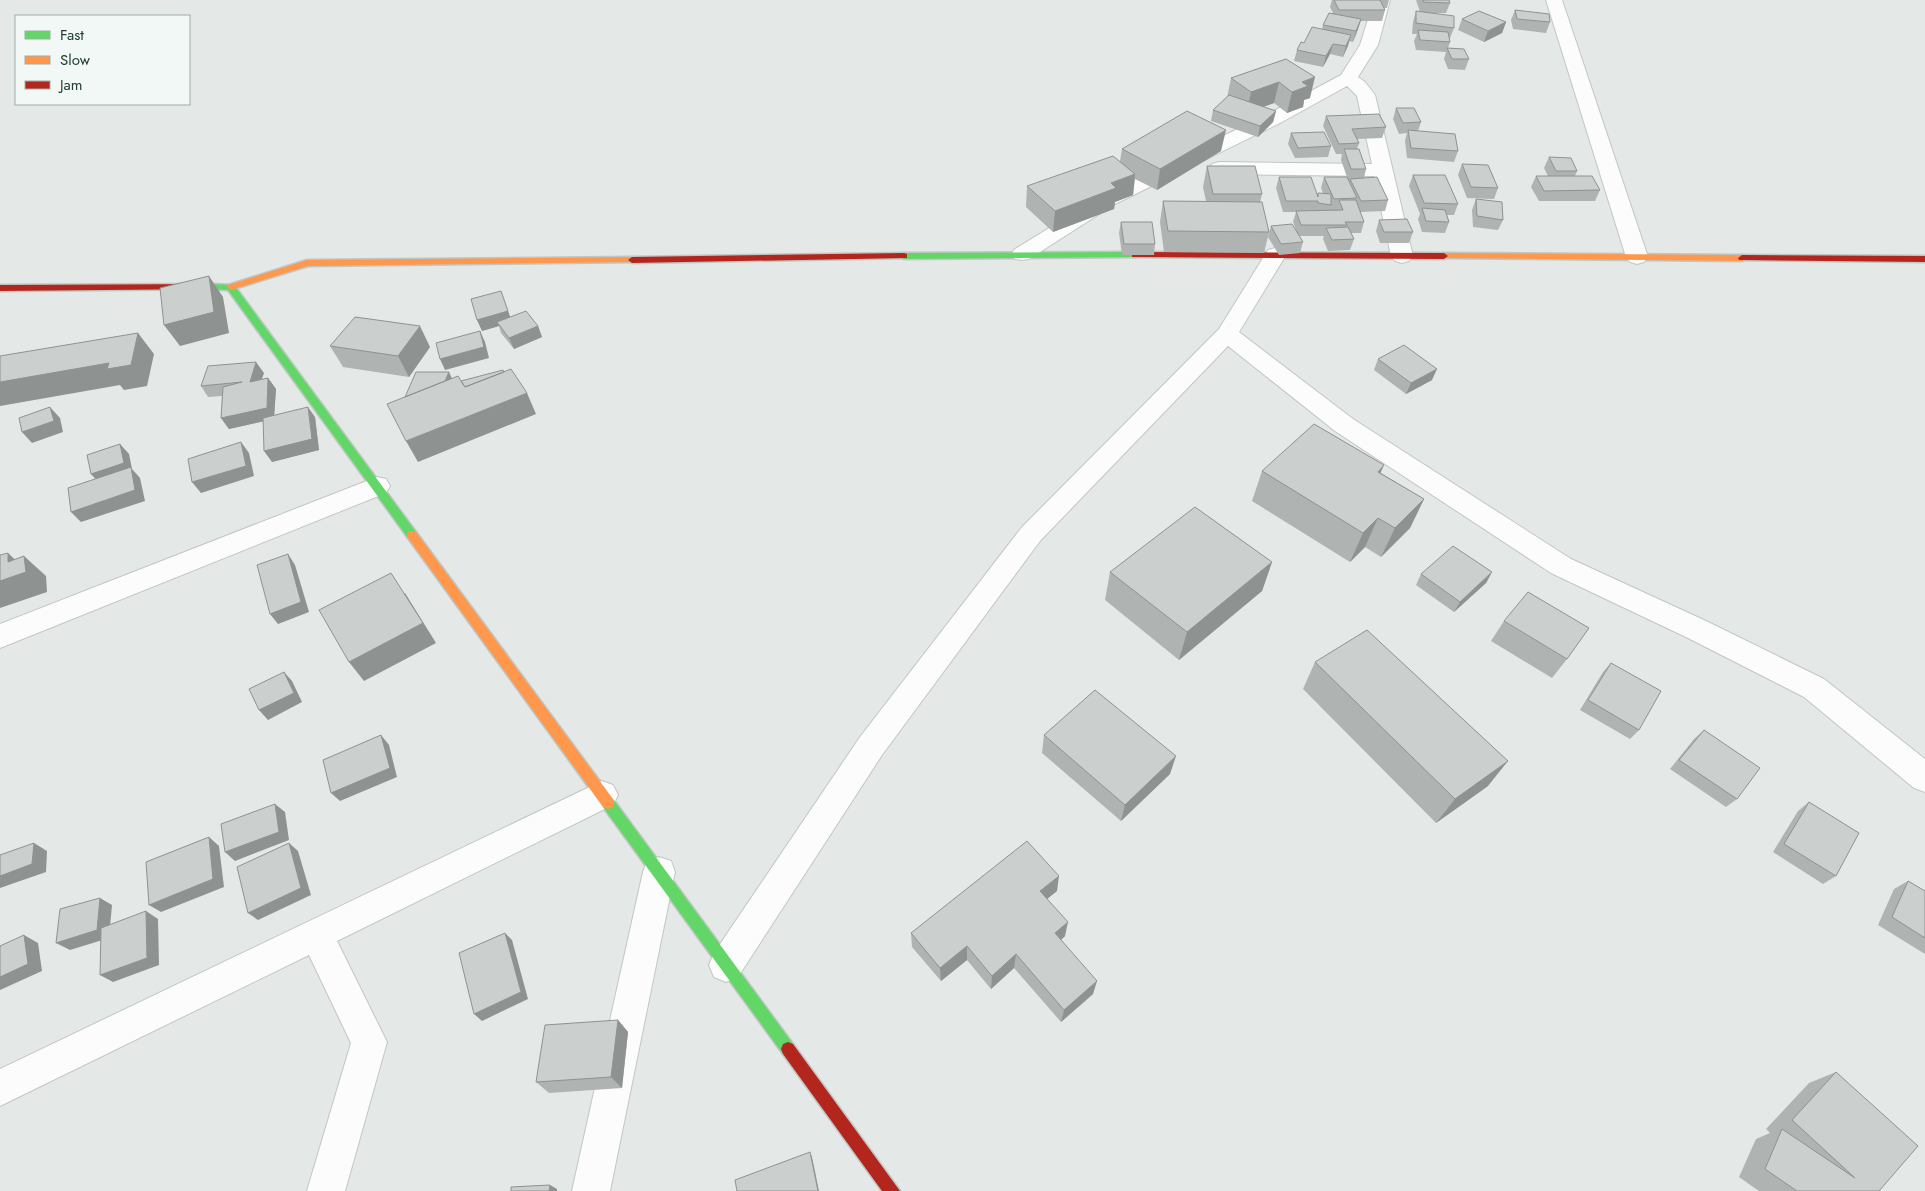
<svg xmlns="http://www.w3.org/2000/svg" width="1925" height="1191" font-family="Jost,sans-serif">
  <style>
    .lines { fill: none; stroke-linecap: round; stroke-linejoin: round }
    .street-casing { stroke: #c1c6c4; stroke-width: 2 }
    .fast-casing { stroke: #bfc7c4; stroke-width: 3 }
    .slow-casing { stroke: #bfc7c4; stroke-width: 3 }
    .jam-casing { stroke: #bfc7c4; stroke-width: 3 }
    .street { fill: #fbfcfb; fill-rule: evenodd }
    .fast { fill: #63d668; fill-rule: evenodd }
    .slow { fill: #ff974d; fill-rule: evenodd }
    .jam { fill: #b3261e; fill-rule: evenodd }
    .wall { fill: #afb3b1 }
    .shaded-wall { fill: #8e9290 }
    .building { fill: #cbd0ce; stroke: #8e9290 }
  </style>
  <rect width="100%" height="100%" fill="#e4e9e7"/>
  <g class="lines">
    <g class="street-casing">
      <path id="street" d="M1374 0H1390L1378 45 1358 77 1365 82 1375 95 1413 256 1409 261 1402 263 1395 261 1391 256 1374 176 1219 174 1212 172 1209 168 1212 164 1219 162 1372 164 1357 96 1347 86 1282 122 1115 204 1029 259 1022 260 1015 259 1011 254 1015 249 1101 196 1268 114 1341 75 1360 45Z
        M1546 0H1562L1648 257 1644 262 1637 264 1630 262 1626 257Z
        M1275 248 1282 250 1286 255 1239 332 1353 419 1571 559 1706 621 1824 679 1925 759V792L1914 788 1804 697 1686 637 1551 573 1335 431 1228 346 1040 541 882 755 738 977 726 982 714 977 709 965 714 953 860 737 1022 527 1219 329 1268 250Z
        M377 477 386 479 390 486 386 493 0 648V624Z
        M602 781 613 785 618 795 613 805 337 941 387 1042 345 1191H307L351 1043 309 955 0 1106V1069Z
        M659 857 671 861 675 872 610 1191H572L643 872 647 861Z"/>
    </g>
    <g class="fast-casing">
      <path id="fast" d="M1135 252 1138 253V257L904 259 900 256 904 253Z
        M210 284 234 285 416 532 417 535 416 538H408L228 290 207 289V285Z
        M608 797 613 799 793 1044 795 1049 793 1054 788 1056 783 1054 603 807 602 803 603 799Z"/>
    </g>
    <g class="slow-casing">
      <path id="slow" d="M1444 253 1742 255 1746 258 1742 261 1441 258V254Z
        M632 257 636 260 635 262 308 266 234 289 231 290 227 287 228 285 307 260Z
        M412 531 416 532 613 799 614 803 613 807 608 809 603 807 408 538 407 535 408 532Z"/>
    </g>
    <g class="jam-casing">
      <path id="jam" d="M1135 252 1444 253 1448 256 1444 259 1132 257V253Z
        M904 253 907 254V258L632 263 628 260 632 257Z
        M1742 255 1925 256V262L1739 260 1738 258Z
        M210 284 213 285V289L0 291V285Z
        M788 1042 793 1044 900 1191H882L783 1054 781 1049 783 1044Z"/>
    </g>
    <use href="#street" class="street"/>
    <use href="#fast" class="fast"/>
    <use href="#slow" class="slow"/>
    <use href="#jam" class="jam"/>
  </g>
  <path class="wall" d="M1332 0H1389L1387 8H1384L1385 10 1382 21H1361L1358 29 1353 42 1349 41 1343 57 1330 54 1323 67 1294 61 1297 50 1304 43 1322 29 1323 25 1333 13 1330 7Z
    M1416 0H1449L1450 3 1446 13H1426L1454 28 1450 38H1449L1450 42 1448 48 1469 59 1465 70 1448 69 1444 59 1446 52 1416 50 1414 41 1417 34H1412L1413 22 1416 11 1420 12Z
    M1515 10 1550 22 1546 33 1513 29 1511 20Z
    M1462 19 1506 22 1502 33 1484 42 1458 30Z
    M1286 59 1310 98 1304 100 1303 107 1287 113 1274 103 1263 107 1276 111 1273 122 1258 137 1211 121 1213 110 1227 98 1231 78Z
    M1396 108 1421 122 1418 131 1458 151 1454 162 1407 158 1405 141 1407 133 1399 134 1393 119Z
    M1326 116 1386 127 1382 138 1357 139 1359 143 1357 149 1366 169 1364 178 1388 200 1385 211 1360 212 1364 222 1361 233H1351L1354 239 1350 250 1328 251 1323 239 1324 236H1299L1303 242 1300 253 1279 255 1268 237 1271 226 1296 230 1293 222 1296 212H1283L1276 188 1279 177 1317 195 1318 193H1323L1321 188 1324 177H1347L1341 160 1342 154H1336L1323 126Z
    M1291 133 1331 146 1328 157 1295 158 1288 144Z
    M1122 149 1221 151 1157 190 1135 179 1133 195 1115 202 1114 209 1053 232 1026 207 1027 186 1120 161Z
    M1549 157 1577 171 1575 176 1600 190 1595 201H1539L1531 187 1536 176H1548L1544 168Z
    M1462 164 1498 188 1494 199 1467 198 1458 175Z
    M1207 166 1262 194 1260 202 1269 232 1264 253 1164 252 1160 222 1163 201H1206L1203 187Z
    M1413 175 1458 204 1454 215H1447L1449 222 1445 233 1422 232 1418 219 1420 214 1409 186Z
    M1476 199 1503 220 1498 230 1473 227 1472 210Z
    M1379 220 1413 232 1409 243H1380L1376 231Z
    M1121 222 1155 244 1154 255H1122L1119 233Z
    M510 317 538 326 542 337 514 349 501 333 499 326 482 331Z
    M330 346 430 347 409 377 343 367Z
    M1378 359 1432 380 1406 394 1374 370Z
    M264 373 261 379 268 378 276 389 274 415 315 417 319 450 272 462 263 421 229 429 221 418 222 396 208 397 201 386Z
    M1262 471 1381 473 1424 499 1410 528 1381 557 1365 547 1350 562 1252 501Z
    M1272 562 1262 591 1179 660 1105 600 1110 572Z
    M1492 572 1486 583 1454 612 1416 585 1421 574Z
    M1504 621 1567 659 1552 678 1491 641Z
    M1315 662 1488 786 1436 823 1303 689Z
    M1611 663 1639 730 1630 739 1580 710 1603 672Z
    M1704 730 1737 799 1726 807 1670 769 1694 739Z
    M1044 735 1170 774 1121 821 1042 753Z
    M1809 802 1836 876 1823 884 1773 852 1798 811Z
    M1908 881 1925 891V954L1878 925 1894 889Z
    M1057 891 1047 899 1065 936 1061 940 1093 994 1061 1022 1014 968 991 989 967 960 941 981 912 947 911 933Z
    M618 1020 628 1032 622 1088 549 1093 536 1082Z
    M1836 1072 1879 1191H1759L1739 1177 1756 1139 1770 1133 1766 1129 1809 1083Z"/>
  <path class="shaded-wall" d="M1361 19 1358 29 1353 42 1356 31Z
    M1506 22 1502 33 1484 42 1488 31Z
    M1351 35 1348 46 1343 57 1346 46Z
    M1333 44 1330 54 1323 67 1326 56Z
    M1315 77 1310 98 1304 100 1303 107 1287 113 1292 92 1302 82Z
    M1279 82 1274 103 1247 113 1251 92Z
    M1276 111 1273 122 1258 137 1260 126Z
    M1226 130 1221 151 1157 190 1160 169Z
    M1135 174 1133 195 1115 202 1114 209 1053 232 1055 211 1111 183Z
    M209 276 223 297 229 333 180 346 164 325Z
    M501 291 512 322H497L499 326 482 331 477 320Z
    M420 326 430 347 409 377 398 356Z
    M538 326 542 337 514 349 509 338Z
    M480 331 485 342 489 358 445 370 440 359Z
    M138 333 154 354 147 386 124 390 120 385 0 406V382Z
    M256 362 264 373 257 392 250 382Z
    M1437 369 1432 380 1406 394 1411 383Z
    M449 372 454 383 439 396Z
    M268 378 276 389 274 419 229 429 221 418Z
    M527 393 536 414 418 462 406 441Z
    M50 407 60 418 63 432 32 443 22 432Z
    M308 407 315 417 319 450 272 462 264 451Z
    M241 442 249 453 254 476 201 493 192 482Z
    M120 444 129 454 132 469 140 478 145 501 81 522 71 512 101 485 91 474Z
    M1384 465 1371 495 1378 472Z
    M1424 499 1410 528 1381 557 1395 528Z
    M1378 518 1365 547 1350 562 1363 533Z
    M8 553 25 569 24 556 46 576 47 592 0 608V581L8 562Z
    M288 554 295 565 309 612 278 624 270 614Z
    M1272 562 1262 591 1179 660 1187 632Z
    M1492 572 1486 583 1454 612 1460 602Z
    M405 593 436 643 364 681 349 662Z
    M284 672 292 681 302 702 268 720 259 710Z
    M381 735 389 745 397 777 340 801 331 793Z
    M1176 756 1170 774 1121 821 1125 805Z
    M1508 761 1488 786 1436 823 1455 799Z
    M275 804 285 812 289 840 235 861 225 852Z
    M209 837 219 846 224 887 161 912 149 905Z
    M34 843 47 851 46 872 0 888V876Z
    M289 843 298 851 311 895 258 920 248 913Z
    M1059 876 1057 891 1038 906 1040 891Z
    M100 898 112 905 109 938 70 950 56 943Z
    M146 911 158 919 159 965 113 982 100 975Z
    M1068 922 1065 936 1052 948 1055 933Z
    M505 933 512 940 528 999 482 1021 474 1014Z
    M24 935 38 943 42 971 0 990V977Z
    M967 946V960L941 981 940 968Z
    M1016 954 1014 968 991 989 992 976Z
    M1097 981 1093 994 1061 1022 1064 1010Z
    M618 1020 628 1032 622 1088 611 1077Z
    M810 1152 812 1157 819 1191H818Z
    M550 1185 557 1189V1191H549Z"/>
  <path class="building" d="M1334 0H1380L1385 10H1339Z
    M1423 0H1449L1450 3 1423 2Z
    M1515 10 1549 14 1550 22 1517 19Z
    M1416 11 1454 16V28L1416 23Z
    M1479 11 1506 22 1488 31 1462 19Z
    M1329 13 1361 19 1356 31 1323 25Z
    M1312 27 1351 35 1346 46 1333 44 1326 56 1297 50 1301 42 1304 43Z
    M1418 30 1448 32 1450 42 1420 40Z
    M1447 48 1464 49 1469 59H1452Z
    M1286 59 1315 77 1302 82 1308 86 1292 92 1279 82 1251 92 1231 78Z
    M1229 95 1276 111 1260 126 1213 110Z
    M1396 108H1414L1421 122 1403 123Z
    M1187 111 1226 130 1160 169 1122 149Z
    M1379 114 1386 127 1352 129 1359 143 1339 144 1326 116Z
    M1408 130 1455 134 1458 151 1411 148Z
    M1324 132 1331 146 1298 148 1291 133Z
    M1344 149H1359L1366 169H1351Z
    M1113 156 1135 174 1111 183 1116 188 1055 211 1027 186Z
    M1549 157 1571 158 1577 171H1556Z
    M1462 164 1488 165 1498 188 1471 187Z
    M1207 166H1255L1262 194H1213Z
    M1413 175H1445L1458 204 1424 203Z
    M1536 176H1592L1600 190 1544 191Z
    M1279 177H1311L1318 197V193L1331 194V205L1318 203V201H1286Z
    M1324 177H1347L1357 198 1334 199Z
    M1377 177 1388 200 1361 201 1350 179Z
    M1476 199 1502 202 1503 220 1477 216Z
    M1339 200H1356L1364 222H1345L1347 225H1301L1296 211 1343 210Z
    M1163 201 1262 202 1269 232 1168 231Z
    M1422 208 1445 210 1449 222 1426 221Z
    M1407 219 1413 232H1384L1379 220Z
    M1121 222H1152L1155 244H1124Z
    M1292 224 1303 242 1281 244 1271 226Z
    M1348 227 1354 239 1332 240 1326 228Z
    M209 276 214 312 164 325 160 288Z
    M501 291 508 311 477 320 471 299Z
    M526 311 538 326 509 338 497 322Z
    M355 317 420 326 398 356 330 346Z
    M480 331 484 347 440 359 436 343Z
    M138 333 131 365 107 369 109 363 0 382V356Z
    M1404 345 1437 369 1411 383 1378 359Z
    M256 362 250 382 268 378 267 408 221 418 223 387 242 382 201 386 208 366Z
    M511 369 527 393 406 441 387 404 458 376 465 387Z
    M503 370 504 372 465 387 461 381Z
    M416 372H449L445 381 405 397Z
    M50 407 54 421 22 432 19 418Z
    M308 407 312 439 264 451 263 418Z
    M1314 424 1384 465 1378 472 1424 499 1395 528 1378 518 1363 533 1262 471Z
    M241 442 246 466 192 482 188 459Z
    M120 444 124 463 91 474 87 455Z
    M131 467 135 490 71 512 68 488Z
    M1195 507 1272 562 1187 632 1110 572Z
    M1453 546 1492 572 1460 602 1421 574Z
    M8 553V562L24 556 26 572 0 581V555Z
    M288 554 301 602 270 614 257 565Z
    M391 573 423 623 349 662 319 610Z
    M1528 592 1589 628 1567 659 1504 621Z
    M1367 630 1508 761 1455 799 1315 662Z
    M1611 663 1661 691 1639 730 1588 700Z
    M284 672 294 693 259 710 249 689Z
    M1095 690 1176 756 1125 805 1044 735Z
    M1704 730 1760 768 1737 799 1679 760Z
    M381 735 390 768 331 793 323 760Z
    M1809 802 1859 833 1836 876 1784 844Z
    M275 804 279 832 225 852 221 824Z
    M209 837 213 879 149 905 146 862Z
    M1027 841 1059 876 1040 891 1068 922 1055 933 1097 981 1064 1010 1016 954 992 976 967 946 940 968 911 933Z
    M34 843 32 864 0 876V855Z
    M289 843 301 888 248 913 237 867Z
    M1908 881 1925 891V938L1892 917Z
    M100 898 97 930 56 943 60 909Z
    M146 911 147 958 100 975 101 928Z
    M505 933 521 992 474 1014 459 953Z
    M24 935 28 964 0 977V946Z
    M618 1020 611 1077 536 1082 545 1025Z
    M1836 1072 1918 1146 1879 1191H1797L1765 1169 1782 1129 1855 1178 1792 1120Z
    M810 1152 818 1191H737L735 1180Z
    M550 1185 549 1191H511V1187Z"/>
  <rect x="15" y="15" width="175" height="90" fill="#f1f8f5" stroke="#9dada9"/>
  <rect x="25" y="31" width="25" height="8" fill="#63d668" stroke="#9dada9"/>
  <text x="60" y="40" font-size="15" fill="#203d36">Fast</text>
  <rect x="25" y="56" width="25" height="8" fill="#ff974d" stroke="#9dada9"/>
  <text x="60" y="65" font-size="15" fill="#203d36">Slow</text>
  <rect x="25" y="81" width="25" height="8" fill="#b3261e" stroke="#9dada9"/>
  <text x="60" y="90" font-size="15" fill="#203d36">Jam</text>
</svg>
